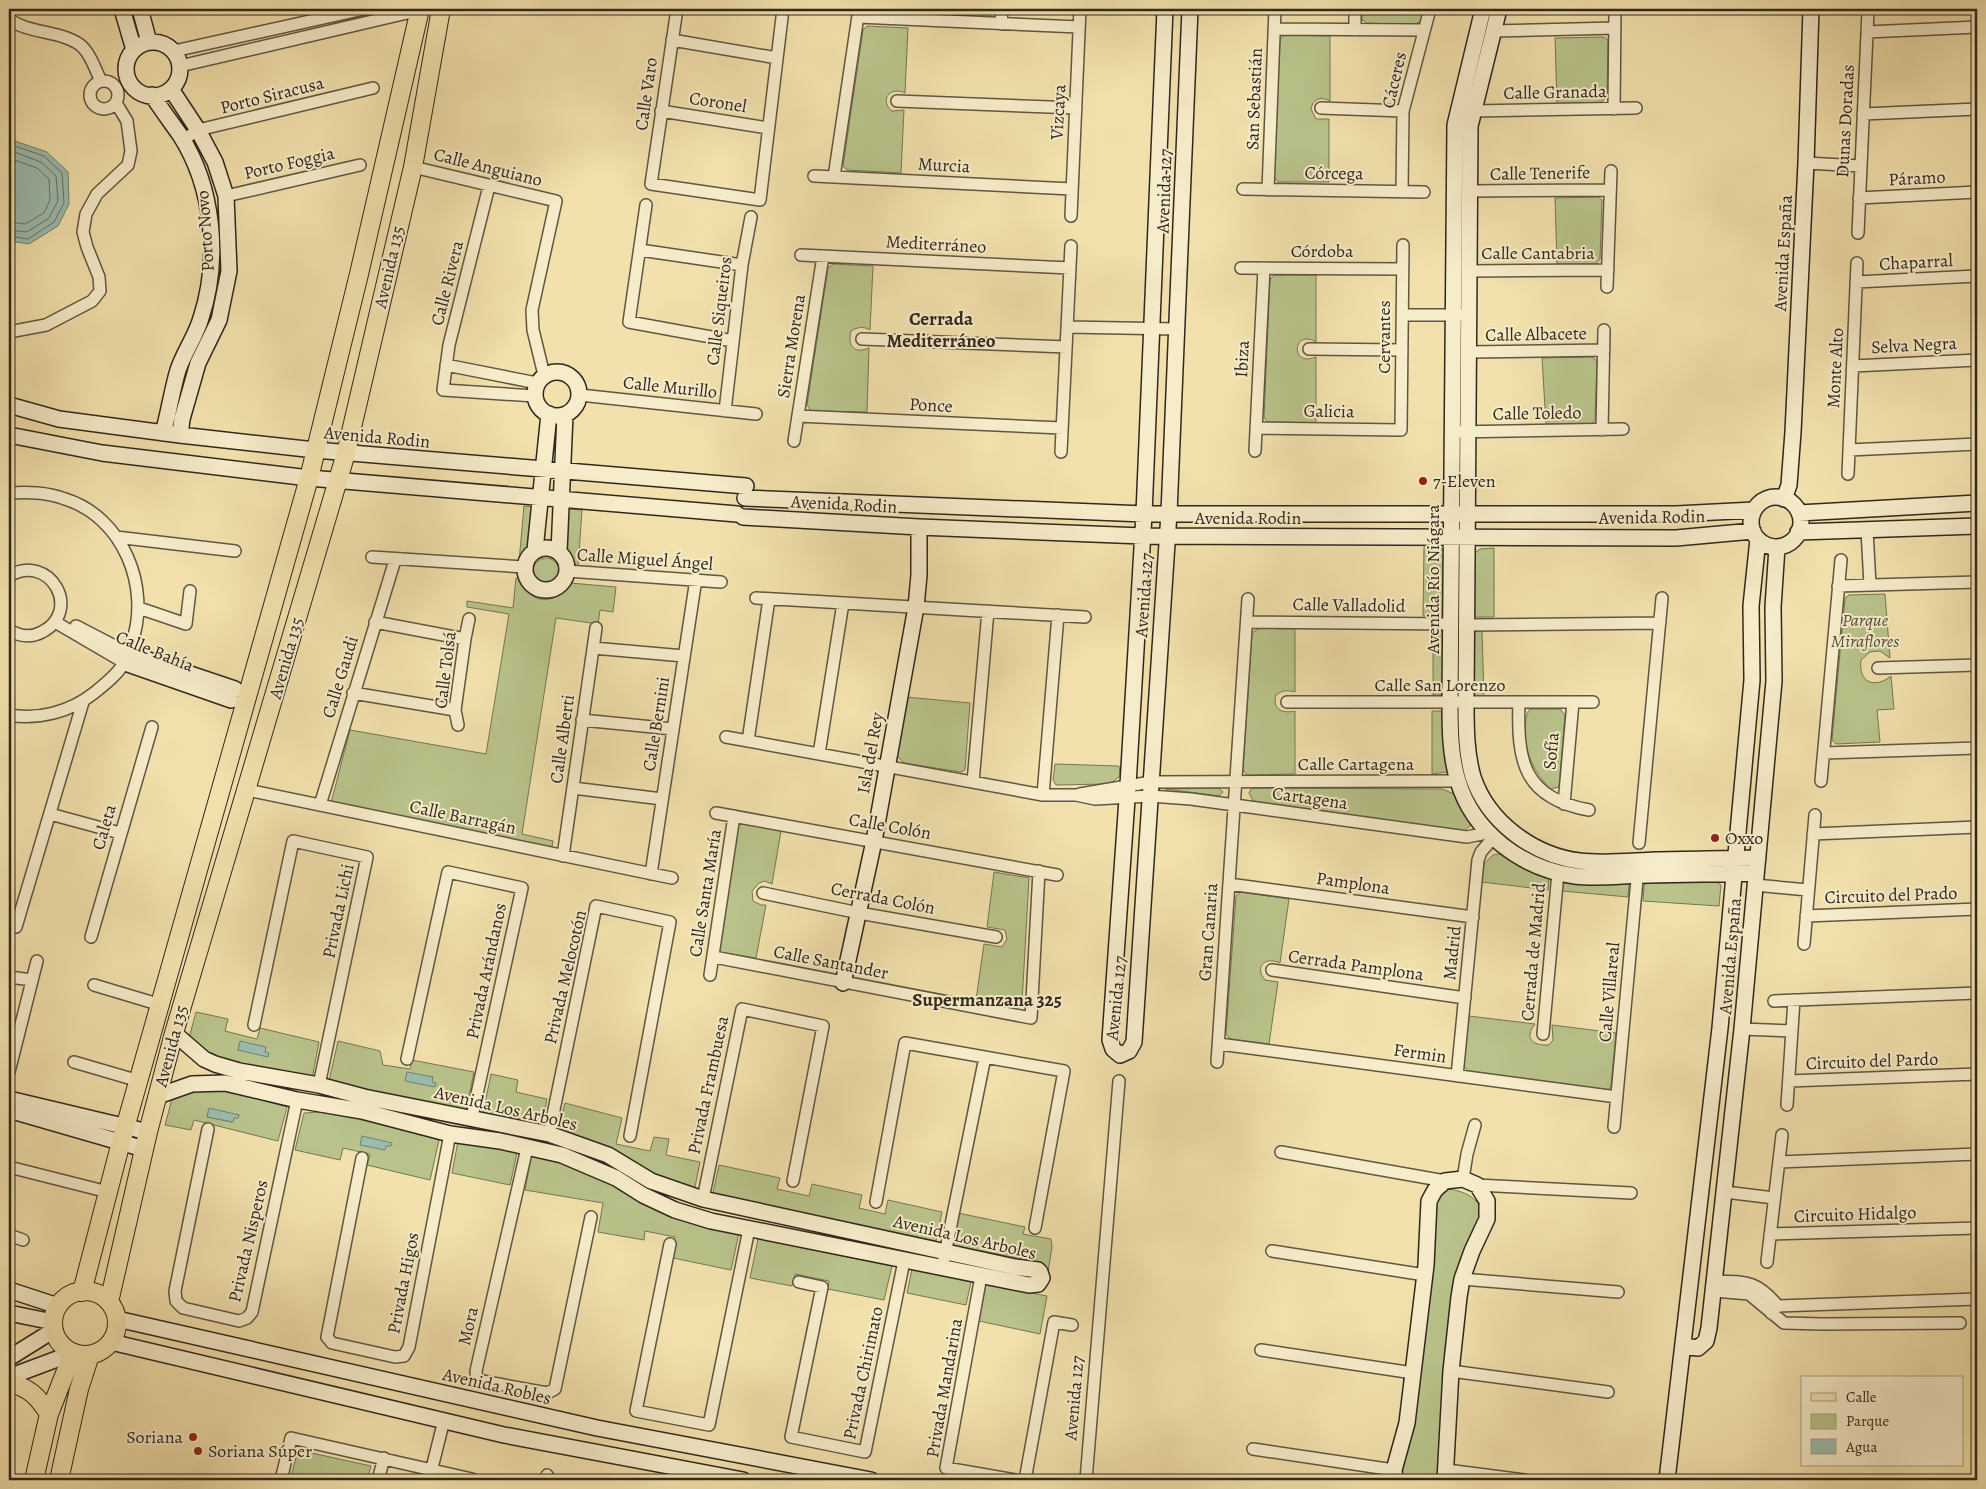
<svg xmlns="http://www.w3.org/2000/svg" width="1986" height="1489" font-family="Alegreya,serif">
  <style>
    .green { fill: #b9c38b; stroke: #747654; fill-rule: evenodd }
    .water { fill: #9cbcaf; stroke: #718175 }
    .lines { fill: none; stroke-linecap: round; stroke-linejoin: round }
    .shore { stroke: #667266; stroke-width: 1 }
    .street-casing { stroke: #605642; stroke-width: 14 }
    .secondary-casing { stroke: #30281e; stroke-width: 18 }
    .primary-casing { stroke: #30281e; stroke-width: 20 }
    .street { stroke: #f7ecca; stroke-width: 11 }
    .secondary { stroke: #f7ecca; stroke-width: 15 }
    .primary { stroke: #f2e1ad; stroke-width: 18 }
    .poi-dot { fill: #8f2418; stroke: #f7ecca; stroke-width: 2 }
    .labels { text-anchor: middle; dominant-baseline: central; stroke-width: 4; stroke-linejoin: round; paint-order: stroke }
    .street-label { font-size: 18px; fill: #30281e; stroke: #f7ecca }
    .poi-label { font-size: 18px; fill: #30281e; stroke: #f7ecca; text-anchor: start }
    .park-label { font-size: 18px; font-style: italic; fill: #524f39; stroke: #f7ecca }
    .neighbourhood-label { font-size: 19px; font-weight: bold; fill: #30281e; stroke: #f7ecca }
  </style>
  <rect width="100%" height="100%" fill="#f2e1ad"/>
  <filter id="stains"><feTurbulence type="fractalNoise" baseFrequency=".004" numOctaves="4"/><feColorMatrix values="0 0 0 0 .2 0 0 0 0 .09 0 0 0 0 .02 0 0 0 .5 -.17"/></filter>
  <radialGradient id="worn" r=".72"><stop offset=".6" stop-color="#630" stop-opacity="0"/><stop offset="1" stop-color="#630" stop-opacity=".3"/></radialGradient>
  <path class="green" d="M948 9H994L993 13 989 17 950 16Z
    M1362 9H1424L1421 21 1415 24 1366 23 1362 20Z
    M867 26 908 28 905 93C890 86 879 100 892 111L904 110 901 173 847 170 843 166 863 30Z
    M1285 35 1330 36V101C1320 96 1313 99 1311 109L1316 119H1329V182H1278L1274 177 1280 39Z
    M1604 37 1608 40 1607 97 1602 102 1557 104 1555 38Z
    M1598 197 1602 200 1600 259 1596 264H1557L1555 198Z
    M833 264 873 266 870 330C863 326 858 327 851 331 847 347 855 354 869 348L867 412 811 411 807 405 828 268Z
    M1275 275H1316V342C1293 328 1289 368 1316 357V423L1268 422 1264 418 1270 279Z
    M1592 357 1597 361 1595 420 1591 424H1546L1542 358Z
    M524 506 535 507 529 550 519 562Z
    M565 509 582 510 578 568H575L566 552Z
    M1424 547H1439L1447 553 1446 612 1442 616H1423Z
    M1494 548V617H1477L1473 614 1472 555 1480 549Z
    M533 571a13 13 0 1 1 26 0a13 13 0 1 1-26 0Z
    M516 578H519C530 605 554 607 570 583L616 587 613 612 600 610 598 624 556 618 522 834 553 841 552 847 331 803 350 730 486 754 509 614 467 607V601L513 608Z
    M1885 594 1890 658 1880 651 1870 652 1861 660C1858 683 1875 689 1891 676L1894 709 1877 710 1880 742 1836 744 1832 740 1845 598 1849 595Z
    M1259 628 1295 629V692C1287 690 1283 690 1276 695 1272 709 1282 714 1295 711V774L1247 775 1243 770 1252 633Z
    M1442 631 1445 634 1444 693 1440 695H1433V632Z
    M1475 631H1482L1484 697H1475L1471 694V634Z
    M906 697 970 703 965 770 961 772 904 763 897 756Z
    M1530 709H1560L1565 715 1559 787 1550 789C1534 771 1524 753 1525 728 1526 720 1525 715 1530 709Z
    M1432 711H1441L1444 715 1448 767 1446 772 1432 774Z
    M1055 764 1119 766 1120 776 1110 784 1056 785 1053 780Z
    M1219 788 1223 792 1219 796 1165 789Z
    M1256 788 1442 789 1454 794 1471 822 1470 826 1464 831 1253 801 1249 793 1251 789Z
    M739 823 781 831 772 884 765 881 759 883 752 891 753 901 761 905H766L756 958 719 952Z
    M1498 854 1505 855 1546 876 1549 880 1548 890 1482 882 1484 864 1493 855Z
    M994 872 1029 878 1022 1003 1015 1008 976 1000 984 944 1002 947 1007 939 1005 930 987 927Z
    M1567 880 1626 882 1629 885 1628 897 1562 891 1563 883Z
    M1716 881 1721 885 1719 906 1643 901 1644 885 1649 882Z
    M1241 892 1289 899 1280 963C1265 956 1254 967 1265 980L1278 982 1269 1044 1230 1039 1226 1034 1236 896Z
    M196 1012 228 1019 225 1031 257 1039 260 1028 319 1042 312 1079C272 1071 219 1067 189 1038ZM240 1042 265 1047V1052L238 1050Z
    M1469 1016 1535 1024C1524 1038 1532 1046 1549 1045L1553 1040 1552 1025 1616 1033 1611 1086 1608 1090 1468 1071 1464 1066Z
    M338 1041 380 1051 383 1065 410 1069 412 1060 474 1072 466 1111 329 1081Z
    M491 1074 518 1080 516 1092 547 1099 542 1125 483 1113Z
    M217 1088 287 1107 278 1141 194 1120 191 1130 165 1125 173 1095ZM239 1115 238 1118 234 1117 232 1122 207 1117Z
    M565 1103 622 1118 616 1144 650 1151 654 1137 669 1139 666 1155 700 1162 694 1192 558 1132Z
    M319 1112 379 1123 439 1140 430 1180 367 1165 370 1154 343 1148 340 1160 295 1150 304 1113Z
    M458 1141 517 1153 510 1185 452 1173Z
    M532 1153 543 1156 739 1233 731 1270 673 1258 675 1237 645 1231 644 1240 598 1232 603 1203 525 1190Z
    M719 1165 780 1178 777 1189 809 1196 812 1184 862 1195 859 1208 885 1214 888 1200 942 1212 936 1241 713 1193Z
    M1449 1189C1467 1192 1475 1197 1484 1212L1475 1237 1438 1460 1440 1480H1391L1432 1202 1440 1190Z
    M958 1213 1025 1227 1023 1234 1051 1239 1052 1247 1048 1272H1043L1033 1261 951 1245Z
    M758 1239 892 1266 884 1300 828 1289 829 1281 795 1274 792 1286 750 1278Z
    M912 1269 971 1282 966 1305 907 1293Z
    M986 1284 1047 1296 1040 1334 979 1321Z
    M298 1450 371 1466 367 1480H290Z"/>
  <path class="water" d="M9 139 47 152 68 172 69 204 58 226 29 244 9 241Z
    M240 1041 266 1047 265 1052 269 1053 268 1057 238 1050Z
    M407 1072 433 1077 432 1082 436 1083 435 1087 405 1081Z
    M209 1108 239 1115 238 1118H234L233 1122 207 1117Z
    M362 1136 392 1143 391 1146H386L385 1150 360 1145Z"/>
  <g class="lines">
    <path class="shore" d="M9 144 44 156 62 173 64 203 54 222 28 239 9 236
      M9 150 41 162 56 176 58 201 49 218 27 232 9 230
      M9 158 37 168 49 179 50 200 44 213 25 224 9 222"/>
    <g class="street-casing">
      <path id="street" d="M677 9 651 184 760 200 783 9
        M858 17 1079 27
        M9 19C29 34 58 30 79 44 90 52 95 69 101 81
        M1001 24 1002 9
        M1274 29 1424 30
        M1355 30V9
        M1494 31 1615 28
        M1867 32 1977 27
        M672 40 777 58
        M174 51 364 9
        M180 66 420 10
        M90 95a14 14 0 1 1 28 0a14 14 0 1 1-28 0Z
        M897 101 1076 108
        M1321 108 1403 111
        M1614 109 1615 9
        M661 111 768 128
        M1474 111 1636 108
        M1863 114 1977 109
        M183 140 198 130 373 88
        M1806 163 1861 166
        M413 167 556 201 532 310 533 330 544 375
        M814 176 1072 189
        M834 177 859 9
        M489 186 449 345 443 390 535 396
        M1243 189 1424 192
        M1268 190 1275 9
        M1402 191 1403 111 1430 9
        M1470 191 1610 190
        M226 196 360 165
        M1859 198 1977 192
        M646 205 629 322 733 341
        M1071 216 1080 9
        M1858 233 1868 11
        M640 250 742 265
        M801 255 1070 268
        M1241 268 1402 269
        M1469 271 1608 270
        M1856 282 1977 276
        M1607 287 1611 171
        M1402 315H1460
        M1067 327 1177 329
        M9 332 46 325 92 301 100 291 99 277 87 247 83 232 86 214 97 194 128 165 131 151 127 121 116 103
        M862 339 1066 347
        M1309 349 1402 350
        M1469 352 1604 350
        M446 365 537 383
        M1853 366 1977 360
        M580 395 756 414
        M725 411 742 265 751 217
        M798 416 1062 428
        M1256 428 1401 430 1403 245
        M1602 430 1604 330
        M1452 432 1623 429
        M794 441 823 256
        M1849 450 1977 444
        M1255 451 1264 268
        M1061 452 1071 246
        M1848 474 1857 263
        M9 493C29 492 46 492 65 499 123 517 151 587 132 642 130 649 128 657 124 663 117 675 105 684 94 693 70 712 39 720 9 715
        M1867 530 1870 585
        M116 537 235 551
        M372 557 524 567
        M567 571 721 582
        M9 576C50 552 83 611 42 632 31 638 19 636 9 630
        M1838 586 1977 582
        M756 598 1085 617
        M139 608 186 624 190 591
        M55 622 125 663
        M375 622 465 639
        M1247 622 1451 624
        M1467 625 1660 623
        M76 626 128 653
        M593 648 684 656
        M1878 668 1977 665
        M353 693 455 710
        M1287 702H1593
        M1519 702C1517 761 1523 798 1589 810
        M582 720 673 729
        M458 725 455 710 465 639 469 619
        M726 737 1043 795H1076L1095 799 1150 796 1191 799 1467 837 1487 833
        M748 741 769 599
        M1824 753 1977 748
        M819 754 843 603
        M1821 781 1841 560
        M973 782 988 611
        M573 788 662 799
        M247 790 672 878
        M1080 794 1151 782 1458 781
        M1043 795 1058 615
        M1564 804 1573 702
        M320 805 395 560
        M716 813 1057 875
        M50 814 120 833
        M1813 834 1977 827
        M1639 843 1662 598
        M563 856 596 628
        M651 874 696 579
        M1229 884 1473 917
        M1755 885 1808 890
        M763 893 859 913 996 937
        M1806 916 1977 909
        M16 927 83 702
        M91 937 152 727
        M1804 944 1815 815
        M714 957 1031 1018 1039 871
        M1272 970 1465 998
        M710 975 734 816
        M9 977 32 980
        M94 985 161 1005
        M1774 1001 1977 993
        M254 1025 293 841 367 857 319 1085
        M1742 1029 1792 1031
        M1543 1034 1558 873
        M1219 1044 1617 1097
        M407 1059 448 872 522 888 472 1117
        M74 1062 139 1081
        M1217 1062 1248 599
        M9 1072 37 961
        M1457 1076 1478 860 1481 852 1493 838
        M1789 1081 1977 1074
        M1787 1105 1794 1000
        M1614 1127 1638 869
        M208 1129 175 1291 176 1301 183 1308 239 1321 247 1318 252 1312 297 1100
        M549 1134 596 906 670 922 630 1136
        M527 1148 476 1371 477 1380 547 1393 555 1389 591 1217
        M1281 1152 1445 1181
        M362 1158 327 1337 332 1343 395 1357 404 1356 409 1347 450 1134
        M1779 1162 1977 1154
        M9 1167 108 1192
        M1463 1179 1467 1154 1475 1125
        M1477 1185 1631 1193
        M1725 1192 1774 1198
        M703 1199 742 1009 823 1026 793 1181
        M876 1202 905 1043 1064 1071 1035 1228
        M1770 1234 1977 1228
        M9 1235 23 1240
        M670 1244 636 1411 709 1425 749 1229
        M1272 1251 1425 1275
        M944 1259 985 1057
        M1767 1262 1782 1135
        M981 1276 946 1468 1015 1480
        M1462 1279 1618 1292
        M1715 1281C1746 1282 1756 1280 1778 1306
        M799 1282 822 1287 791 1437 865 1452 904 1261
        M1714 1291 1749 1294 1784 1323 1823 1324 1960 1323
        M1771 1313 1778 1306 1977 1299
        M1261 1350 1413 1373
        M1451 1371 1608 1392
        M1253 1449 1394 1470
        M1447 1470 1524 1480
        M281 1480 291 1438 472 1479
        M378 1480 384 1458
        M429 1480 444 1420
        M546 1480 547 1475
        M1025 1480 1054 1322 1072 1325
        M1086 1480 1119 1081"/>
    </g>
    <g class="secondary-casing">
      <path id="secondary" d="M122 9 134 50
        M140 9 149 42
        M1165 9 1144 514 1128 785 1110 1040 1113 1049 1120 1055 1129 1051 1134 1042 1169 513 1190 9
        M1483 9 1455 125 1450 702C1450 728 1450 755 1458 781 1473 832 1522 869 1575 876 1599 879 1625 875 1650 875 1686 874 1721 874 1756 873
        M1499 9 1470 126 1466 702C1466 727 1466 753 1473 777 1488 822 1533 855 1579 861 1604 864 1630 861 1655 860 1689 859 1723 859 1758 858
        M126 69a27 27 0 1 1 54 0a27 27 0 1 1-54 0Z
        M171 89 198 130 215 162 226 196 229 271 219 320 198 363 182 419 180 435
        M152 95C161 109 171 122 180 135 214 188 220 260 201 318 196 336 184 352 178 370 172 390 169 412 163 433
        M535 394a22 22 0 1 1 44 0a22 22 0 1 1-44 0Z
        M9 405 59 419 180 435 315 450 746 486
        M9 435 102 453 309 478 737 514
        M1751 522a25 25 0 1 1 50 0a25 25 0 1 1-50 0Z
        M745 498 1144 514H1676L1754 510
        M1784 499 1789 485 1793 432 1806 163 1811 9
        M1799 513 1977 503
        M743 517 919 527 1143 536 1676 538 1753 531
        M1798 532 1977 526
        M525 569a21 21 0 1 1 42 0a21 21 0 1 1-42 0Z
        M535 550 549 414
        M559 552 565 415
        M128 653 235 689
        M125 663 231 700
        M843 983 874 841 916 607 919 575V527
        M158 1096 192 1084 225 1083 297 1100 362 1111 450 1134 500 1141 562 1155 616 1178 643 1195 675 1210 711 1221 1029 1285 1038 1284 1042 1278 1040 1272 1038 1270 1015 1267 703 1199 651 1181 608 1155 549 1134 364 1097 319 1085 239 1071 215 1064 204 1059 174 1033
        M9 1099 148 1132
        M9 1110 144 1149
        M9 1290 58 1306
        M9 1313 53 1322
        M117 1319 597 1428 871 1480
        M111 1342 504 1435 743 1480
        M1683 1346 1698 1348 1706 1341 1709 1328 1742 1029 1774 681 1773 607 1777 547
        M9 1358 54 1330
        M9 1377 73 1353
        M1395 1480 1394 1470 1407 1423 1426 1265 1429 1201 1435 1190 1445 1181 1463 1179 1477 1185 1487 1201V1219L1472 1251 1462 1279 1459 1297 1451 1371 1445 1480
        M1667 1480 1720 1028 1752 680 1751 606 1758 539"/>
    </g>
    <g class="primary-casing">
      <path id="primary" d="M53 1323a32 32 0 1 1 64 0a32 32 0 1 1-64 0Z
        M82 1292 121 1142 309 478 359 274 420 9
        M109 1302 148 1132 174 1033 346 453 413 167 441 9
        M9 1382C30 1389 37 1395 49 1414
        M34 1480 49 1414 73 1353
        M59 1480 79 1389 90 1355"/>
    </g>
    <use href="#street" class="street"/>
    <use href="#secondary" class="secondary"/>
    <use href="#primary" class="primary"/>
  </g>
  <g class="poi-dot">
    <circle cx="1423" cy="481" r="5"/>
    <circle cx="1715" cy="838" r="5"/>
    <circle cx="193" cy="1437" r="5"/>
    <circle cx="198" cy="1451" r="5"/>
  </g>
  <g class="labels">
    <g class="street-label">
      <text transform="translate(1394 80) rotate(-77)">Cáceres</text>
      <text transform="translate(1555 92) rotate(-1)">Calle Granada</text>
      <text transform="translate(646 94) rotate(-82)">Calle Varo</text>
      <text transform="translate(272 95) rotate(-14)">Porto Siracusa</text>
      <text transform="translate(1254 99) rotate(-88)">San Sebastián</text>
      <text transform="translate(718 102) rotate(9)">Coronel</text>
      <text transform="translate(1058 112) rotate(-87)">Vizcaya</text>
      <text transform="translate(1845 121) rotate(-87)">Dunas Doradas</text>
      <text transform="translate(289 163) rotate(-13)">Porto Foggia</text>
      <text transform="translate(944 165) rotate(3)">Murcia</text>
      <text transform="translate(488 167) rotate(14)">Calle Anguiano</text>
      <text transform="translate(1334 173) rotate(1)">Córcega</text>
      <text transform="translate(1540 173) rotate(-1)">Calle Tenerife</text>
      <text transform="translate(1917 178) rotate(-3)">Páramo</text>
      <text transform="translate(1164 191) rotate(-88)">Avenida 127</text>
      <text transform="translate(205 231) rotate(-94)">Porto Novo</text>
      <text transform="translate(936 244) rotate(3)">Mediterráneo</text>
      <text x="1322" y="251">Córdoba</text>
      <text x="1538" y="253">Calle Cantabria</text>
      <text transform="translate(1783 253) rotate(-87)">Avenida España</text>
      <text transform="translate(1916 262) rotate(-3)">Chaparral</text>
      <text transform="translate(389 267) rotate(-77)">Avenida 135</text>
      <text transform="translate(447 283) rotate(-76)">Calle Rivera</text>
      <text transform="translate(719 311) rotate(-83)">Calle Siqueiros</text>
      <text transform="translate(1536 334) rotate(-1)">Calle Albacete</text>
      <text transform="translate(1384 337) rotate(-90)">Cervantes</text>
      <text transform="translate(1914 345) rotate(-3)">Selva Negra</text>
      <text transform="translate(791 346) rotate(-81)">Sierra Morena</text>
      <text transform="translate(1242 359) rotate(-87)">Ibiza</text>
      <text transform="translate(1835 368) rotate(-87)">Monte Alto</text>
      <text transform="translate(670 387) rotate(6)">Calle Murillo</text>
      <text transform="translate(931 405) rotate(3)">Ponce</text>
      <text transform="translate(1329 411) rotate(1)">Galicia</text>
      <text transform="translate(1537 413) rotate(-1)">Calle Toledo</text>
      <text transform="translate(377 437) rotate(5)">Avenida Rodin</text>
      <text transform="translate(844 504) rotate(3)">Avenida Rodin</text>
      <text transform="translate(1652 517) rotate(-1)">Avenida Rodin</text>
      <text x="1248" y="518">Avenida Rodin</text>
      <text transform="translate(645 559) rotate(4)">Calle Miguel Ángel</text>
      <text transform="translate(1433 579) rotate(-90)">Avenida Río Niágara</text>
      <text transform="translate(1144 595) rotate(-86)">Avenida 127</text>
      <text transform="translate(1349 605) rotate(1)">Calle Valladolid</text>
      <text transform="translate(155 651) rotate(22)">Calle Bahía</text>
      <text transform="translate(286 658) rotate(-74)">Avenida 135</text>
      <text transform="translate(445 670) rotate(-83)">Calle Tolsá</text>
      <text transform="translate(340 677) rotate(-73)">Calle Gaudi</text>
      <text x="1440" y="685">Calle San Lorenzo</text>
      <text transform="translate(656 724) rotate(-81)">Calle Bernini</text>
      <text transform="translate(562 739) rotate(-82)">Calle Alberti</text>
      <text transform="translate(1551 751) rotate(-85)">Sofía</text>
      <text transform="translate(870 753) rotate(-80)">Isla del Rey</text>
      <text x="1356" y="764">Calle Cartagena</text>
      <text transform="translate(1310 798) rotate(8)">Cartagena</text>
      <text transform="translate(463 817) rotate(12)">Calle Barragán</text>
      <text transform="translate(890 826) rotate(10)">Calle Colón</text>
      <text transform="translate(104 827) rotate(-74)">Caleta</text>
      <text transform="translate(1353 883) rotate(8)">Pamplona</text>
      <text transform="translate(705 893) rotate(-81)">Calle Santa María</text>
      <text transform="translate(1891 895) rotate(-2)">Circuito del Prado</text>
      <text transform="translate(883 898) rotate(11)">Cerrada Colón</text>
      <text transform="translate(338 911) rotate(-78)">Privada Lichi</text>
      <text transform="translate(1208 932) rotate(-86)">Gran Canaria</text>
      <text transform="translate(1533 952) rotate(-85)">Cerrada de Madrid</text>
      <text transform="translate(1452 953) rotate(-84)">Madrid</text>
      <text transform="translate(1730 956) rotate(-85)">Avenida España</text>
      <text transform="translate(831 962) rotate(11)">Calle Santander</text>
      <text transform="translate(1356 965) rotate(8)">Cerrada Pamplona</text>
      <text transform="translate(486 971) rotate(-78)">Privada Arándanos</text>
      <text transform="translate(565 977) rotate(-77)">Privada Melocotón</text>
      <text transform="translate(1609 992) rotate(-85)">Calle Villareal</text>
      <text transform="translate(1116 998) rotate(-84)">Avenida 127</text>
      <text transform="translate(171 1046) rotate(-75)">Avenida 135</text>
      <text transform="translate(1420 1053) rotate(8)">Fermin</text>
      <text transform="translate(1872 1061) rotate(-2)">Circuito del Pardo</text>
      <text transform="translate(708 1085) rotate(-78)">Privada Frambuesa</text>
      <text transform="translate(506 1108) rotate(13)">Avenida Los Arboles</text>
      <text transform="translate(1855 1214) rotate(-2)">Circuito Hidalgo</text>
      <text transform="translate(965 1237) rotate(13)">Avenida Los Arboles</text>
      <text transform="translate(248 1241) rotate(-77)">Privada Nisperos</text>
      <text transform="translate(403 1283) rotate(-79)">Privada Higos</text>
      <text transform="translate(468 1326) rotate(-77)">Mora</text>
      <text transform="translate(863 1373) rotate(-78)">Privada Chirimato</text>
      <text transform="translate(497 1386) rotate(13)">Avenida Robles</text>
      <text transform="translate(944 1388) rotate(-80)">Privada Mandarina</text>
      <text transform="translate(1074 1398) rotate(-85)">Avenida 127</text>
    </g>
    <g class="poi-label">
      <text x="1433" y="481">7-Eleven</text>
      <text x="1725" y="838">Oxxo</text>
      <text x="183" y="1437" text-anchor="end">Soriana</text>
      <text x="208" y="1451">Soriana Súper</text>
    </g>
    <g class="park-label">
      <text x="1865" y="620">Parque<tspan x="1865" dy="21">Miraflores</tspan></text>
    </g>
    <g class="neighbourhood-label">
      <text x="941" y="319">Cerrada<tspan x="941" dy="22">Mediterráneo</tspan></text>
      <text x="987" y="1000">Supermanzana 325</text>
    </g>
  </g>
  <rect width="1986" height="1489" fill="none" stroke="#f2e1ad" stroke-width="30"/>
  <rect x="10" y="10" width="1966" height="1469" fill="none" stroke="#30281e" stroke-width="2.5"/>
  <rect x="15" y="15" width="1956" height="1459" fill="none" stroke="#30281e"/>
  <rect x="1801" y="1376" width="162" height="90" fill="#f7ecca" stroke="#a79e85"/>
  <rect x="1811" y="1393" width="25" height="8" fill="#f2e1ad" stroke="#a79e85"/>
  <text x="1846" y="1402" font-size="15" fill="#30281e">Calle</text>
  <rect x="1811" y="1414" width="25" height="15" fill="#b9c38b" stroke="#a79e85"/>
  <text x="1846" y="1426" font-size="15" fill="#30281e">Parque</text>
  <rect x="1811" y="1439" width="25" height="15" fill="#9cbcaf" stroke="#a79e85"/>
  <text x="1846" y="1452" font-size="15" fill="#30281e">Agua</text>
  <rect width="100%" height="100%" filter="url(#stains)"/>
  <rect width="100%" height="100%" fill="url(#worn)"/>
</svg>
